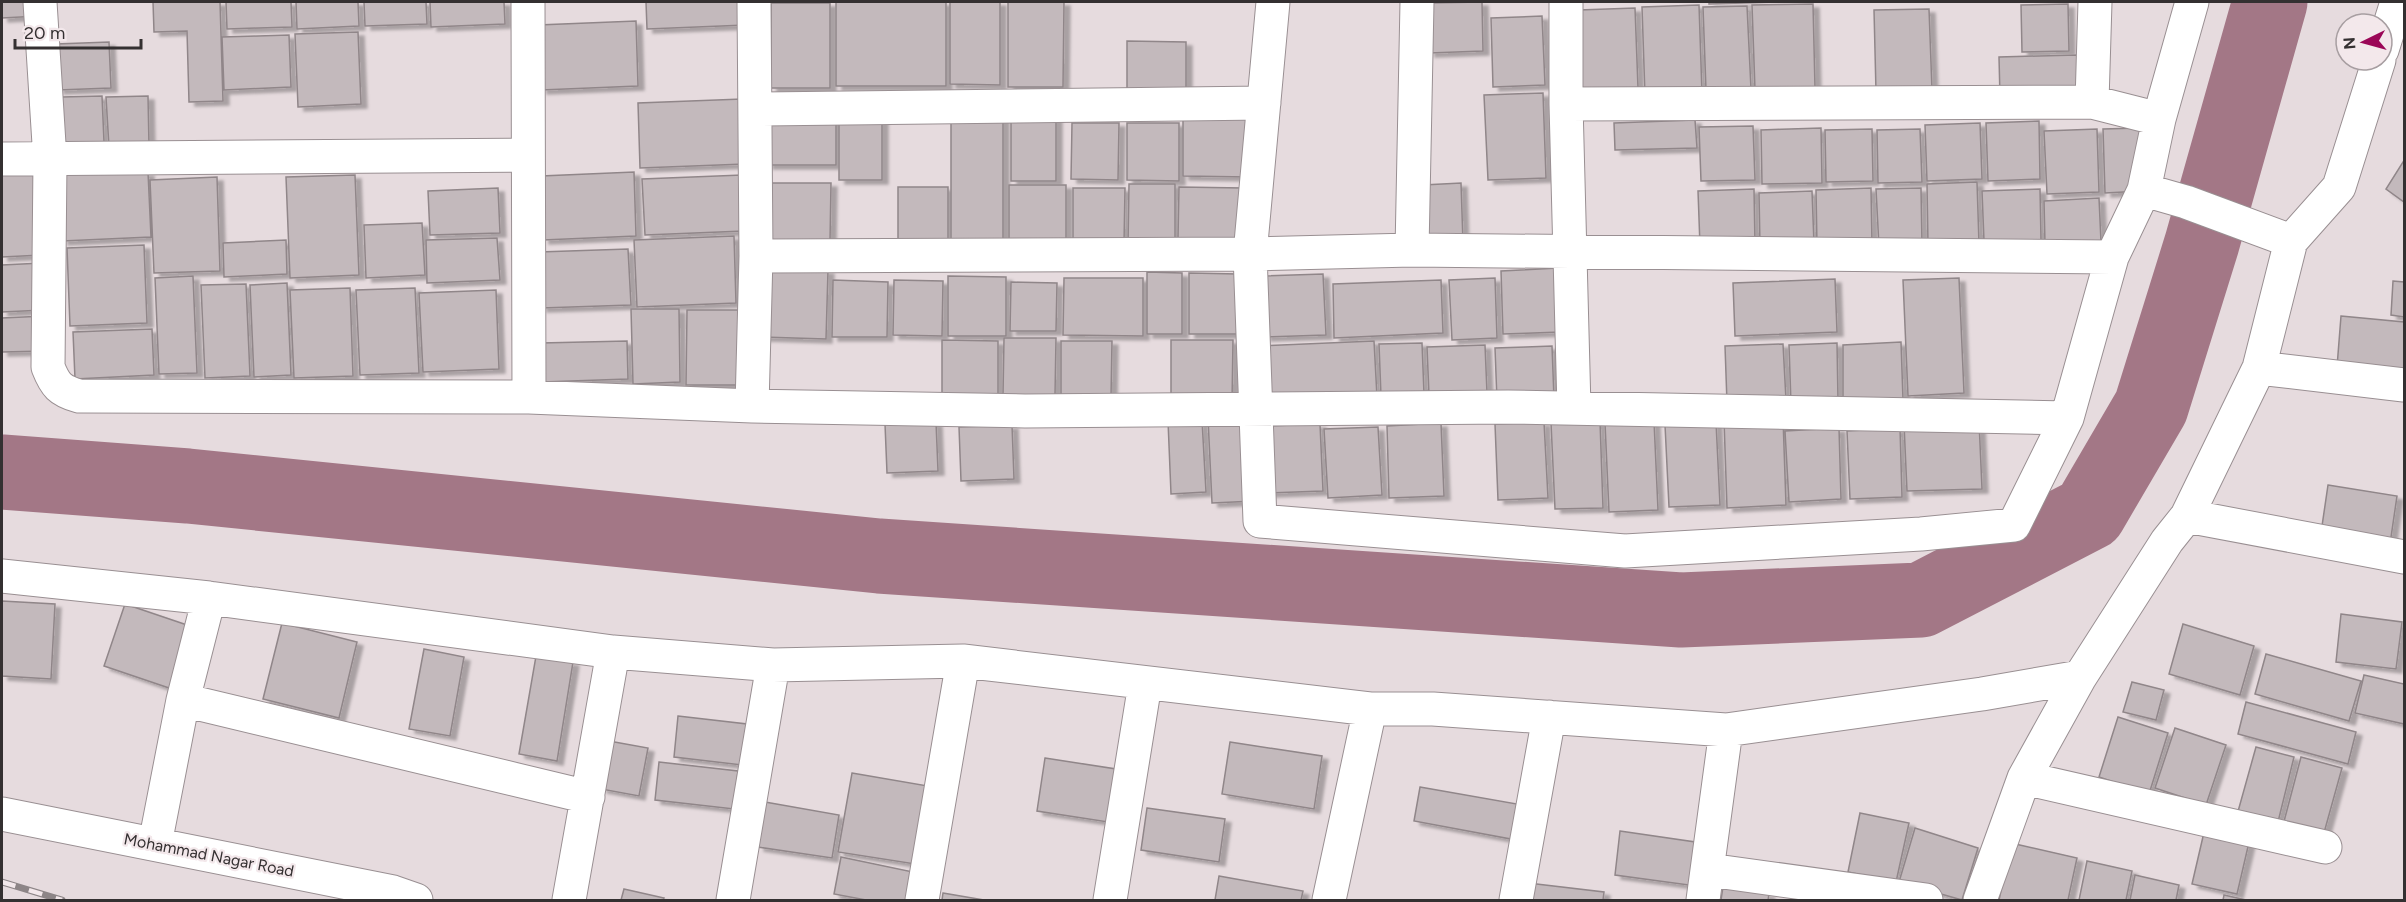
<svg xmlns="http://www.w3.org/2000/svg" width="2406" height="902" font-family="Figtree,sans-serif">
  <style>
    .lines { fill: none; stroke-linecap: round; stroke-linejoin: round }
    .river { stroke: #a37786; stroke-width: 75 }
    .building { fill: #c3b9bc; stroke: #908689; stroke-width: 1.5; filter: url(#shadow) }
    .minor-casing { stroke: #998f92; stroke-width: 35 }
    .minor { stroke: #fff; stroke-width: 33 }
    .rail-casing { stroke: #8d8587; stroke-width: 7 }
    .rail { stroke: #f3e8eb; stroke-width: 4.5; stroke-dasharray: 14; stroke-linecap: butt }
    .labels { text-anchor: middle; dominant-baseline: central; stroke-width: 4.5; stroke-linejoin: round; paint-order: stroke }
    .street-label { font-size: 16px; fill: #343031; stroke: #f3e8eb }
  </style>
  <defs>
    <filter id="shadow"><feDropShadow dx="6" dy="4" stdDeviation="1.5" flood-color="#0004"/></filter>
  </defs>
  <rect width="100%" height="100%" fill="#e6dbde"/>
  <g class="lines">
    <path class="river" d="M2 472 188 486 879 556 1681 610 1921 600 2089 513 2151 407 2202 243 2270 2"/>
  </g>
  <path class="building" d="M2 2H38L39 16 2 18Z
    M153 2H220L223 101 189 102 187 31 154 32Z
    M226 2H291L292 27 227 29Z
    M296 2H358L359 26 297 29Z
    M364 2H426L427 24 365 26Z
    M430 2H504L505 24 431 27Z
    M646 2H745L746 25 647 29Z
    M836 2H946V86H836Z
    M950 2H1000V85L950 84Z
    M1008 2H1064L1063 87H1008Z
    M1482 2 1483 51 1429 53 1427 3Z
    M1709 2H1779L1709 4Z
    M771 3H830V88H771Z
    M1813 4 1815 88 1755 90 1752 5Z
    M2068 4 2069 51 2022 52 2021 5Z
    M1699 5 1702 94 1645 96 1642 7Z
    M1747 6 1751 89 1706 90 1703 7Z
    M1635 8 1638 88 1582 89 1579 10Z
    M1929 9 1932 90 1876 92 1874 10Z
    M1542 16 1545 85 1493 87 1491 18Z
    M636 21 638 86 541 90 538 25Z
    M358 32 361 104 298 107 295 34Z
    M289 35 291 87 224 90 222 37Z
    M1127 41 1186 42V92H1127Z
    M109 42 111 88 58 90 56 44Z
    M2077 55 2078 94 2000 97 1999 57Z
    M1543 93 1546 178 1488 180 1484 95Z
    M102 96 104 142 64 144 62 97Z
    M148 96 149 146 109 147 106 97Z
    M742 99 745 164 640 168 638 103Z
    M839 111 882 112V180H839Z
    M1011 111 1056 112V181H1011Z
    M767 112H836V165H767Z
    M951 114H1003V244L951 243Z
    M1183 116H1249V177L1183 176Z
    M1695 120 1697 148 1615 150 1614 123Z
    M2039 121 2040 179 1988 181 1986 123Z
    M1072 123H1119L1118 180 1071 179Z
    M1127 123H1179V181L1127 180Z
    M1980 123 1982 179 1927 181 1925 125Z
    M1753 126 1755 180 1701 181 1699 127Z
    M1821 128 1822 183 1762 184 1761 130Z
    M2140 128 2142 191 2105 193 2103 129Z
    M1872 129 1873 181 1826 182 1825 130Z
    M1920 129 1922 182 1878 183 1877 130Z
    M2097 129 2099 192 2047 194 2044 131Z
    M2403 162 2404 164V202L2386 189Z
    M39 171 42 255 2 257V173Z
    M148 172 151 237 62 241 59 175Z
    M634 172 636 236 543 240 541 176Z
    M355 175 359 275 290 278 286 177Z
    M742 175 744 231 645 235 642 179Z
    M217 177 220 271 154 273 150 180Z
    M1977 182 1979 244 1928 245 1927 184Z
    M767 183H831L830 241 767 240Z
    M1461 183 1463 243 1425 245 1423 185Z
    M1129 184H1175V245H1128Z
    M1009 185H1066V240H1009Z
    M898 187H948V240H898Z
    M1179 187 1243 188 1242 239 1178 238Z
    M498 188 500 233 430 235 428 191Z
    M1073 188H1125L1124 244 1073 243Z
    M1871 188 1872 245 1817 246 1816 190Z
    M1921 188 1922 245 1879 247 1876 189Z
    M1754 189 1755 244 1700 246 1698 191Z
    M2040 189 2041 240 1984 241 1982 191Z
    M1812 191 1814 244 1760 246 1759 193Z
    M2099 198 2101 242 2045 244 2044 201Z
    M422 223 425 275 366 278 364 225Z
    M734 236 736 303 637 307 634 240Z
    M497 238 500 280 427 283 426 240Z
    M286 240 287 274 224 277 223 243Z
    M144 245 147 323 70 326 67 248Z
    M628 249 631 305 541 308 539 252Z
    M42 263 44 310 2 312V265Z
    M1558 268 1561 332 1503 334 1501 271Z
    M763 269 828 270 826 339 762 337Z
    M1147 272 1182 273V334H1147Z
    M1189 273 1238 274V334H1189Z
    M1323 274 1326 335 1265 337 1262 276Z
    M193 276 197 373 159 374 155 278Z
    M948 276 1006 277V336H948Z
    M1064 278H1143V336L1063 335Z
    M1495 278 1497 338 1452 340 1449 280Z
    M1959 278 1964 393 1908 396 1903 280Z
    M1835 279 1837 332 1735 336 1733 283Z
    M833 280 888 282 887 337H832Z
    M894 280 943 281 942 336 893 335Z
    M1441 280 1443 333 1334 338 1333 284Z
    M2393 281 2404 282V317L2391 315Z
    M1011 282 1057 283 1056 331H1010Z
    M287 283 291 375 254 377 250 285Z
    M246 284 250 376 205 378 201 285Z
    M350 288 353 376 294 378 290 290Z
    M415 288 419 373 360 375 356 290Z
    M496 290 499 369 423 372 419 293Z
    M631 309H679L680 382 633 384Z
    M687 310H744L743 385H686Z
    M45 316 46 351 2 352V318Z
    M2341 316 2404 322V374L2337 367Z
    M152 329 154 375 75 379 73 332Z
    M1004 338H1056L1055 395H1003Z
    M942 340 998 341V396L942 395Z
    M1171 340H1233L1232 402 1171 401Z
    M627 341 628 379 542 382 541 343Z
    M1061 341H1112L1111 397H1061Z
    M1374 341 1377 397 1259 402 1257 346Z
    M1901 342 1903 400 1843 401V345Z
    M1422 343 1424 394 1381 396 1379 344Z
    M1837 343 1838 401 1791 404 1789 345Z
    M1783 344 1786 400 1727 403 1725 346Z
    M1485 345 1487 393 1429 395 1427 347Z
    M1552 346 1554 399 1497 401 1495 348Z
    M1251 416 1255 501 1212 503 1208 418Z
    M1783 418 1786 505 1727 508 1724 420Z
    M1202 420 1206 492 1171 494 1168 421Z
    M1600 421 1603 508 1555 509 1551 423Z
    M1654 421 1658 510 1609 512 1605 423Z
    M1979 421 1982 489 1907 491 1904 424Z
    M936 422 938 471 887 473 885 424Z
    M1544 422 1548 498 1498 500 1495 424Z
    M1716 422 1720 505 1669 507 1665 425Z
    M1441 423 1444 496 1389 498 1387 426Z
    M1320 424 1323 491 1268 493 1266 426Z
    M1012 425 1014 479 961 481 959 427Z
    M1378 427 1382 495 1328 498 1324 429Z
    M1839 428 1841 499 1789 502 1785 431Z
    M1900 428 1902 497 1850 499 1847 431Z
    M2328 485 2397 496 2390 544 2321 533Z
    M2 601 55 604 51 679 2 676Z
    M125 604 193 627 172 689 104 666Z
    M2341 614 2402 622 2396 669 2336 662Z
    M282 623 357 642 339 718 263 699Z
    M2183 624 2254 646 2240 695 2169 674Z
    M424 649 464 657 450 736 409 729Z
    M2266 654 2361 681 2349 721 2255 694Z
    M536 656 573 662 557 761 519 754Z
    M2364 675 2404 684V724L2355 713Z
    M2132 682 2164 690 2156 720 2123 712Z
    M2246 702 2356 732 2348 764 2238 734Z
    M678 716 747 724 742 765 674 757Z
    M2118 717 2168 733 2149 794 2099 777Z
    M2175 728 2226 745 2206 805 2155 788Z
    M609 741 648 748 639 796 601 789Z
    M1230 742 1322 756 1314 809 1222 794Z
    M2256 747 2294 757 2277 826 2237 815Z
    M2301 757 2342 768 2322 840 2282 829Z
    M1045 758 1116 769 1108 822 1037 811Z
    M659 762 738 771 734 809 655 800Z
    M852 773 928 786 915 864 838 852Z
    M1420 787 1517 804 1511 839 1414 821Z
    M765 802 839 815 832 858 758 847Z
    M1147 808 1225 819 1219 862 1141 850Z
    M1860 813 1909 823 1896 882 1848 872Z
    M1915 828 1978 848 1962 900 1899 882Z
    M2205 828 2250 838 2237 894 2192 884Z
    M1620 831 1702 843 1696 886 1615 875Z
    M2011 843 2077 858 2068 900H1999Z
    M841 857 913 872 908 900H866L834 894Z
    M2087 861 2132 871 2126 900H2079Z
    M2135 875 2179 885 2176 900H2130Z
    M1219 876 1303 891 1301 900H1215Z
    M1528 883 1604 892 1603 900H1527Z
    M1723 887 1769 894 1768 900H1721Z
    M624 889 664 898 663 900H621Z
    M943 893 984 900H942Z
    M2224 895 2246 900H2223Z"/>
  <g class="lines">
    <g class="minor-casing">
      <path id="minor" d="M40 2 50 160 48 367C55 385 60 391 79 396L529 397 752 406
        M528 2 529 397
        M754 2 756 256 752 406 1025 411 1508 407 2067 418
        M1273 2 1250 254 1260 521 1625 551 1921 534 2014 525 2067 418 2112 257 2144 190 2159 119 2192 2
        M1566 2V104L2092 102 2159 119
        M2382 50 2397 2
        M2092 102 2095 2
        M1566 104 1574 408
        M755 109 1264 103
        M2 159 528 155
        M2291 241 2339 187 2379 60
        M1412 250 1417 2
        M756 256 1250 254 1412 250 2112 257
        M2259 368 2404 385
        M2187 516 2404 557
        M2 576 209 598 613 652 773 665 963 661 1370 709H1433L1726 730 1982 694 2080 677
        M183 700 588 797
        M2024 778 2325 847
        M2 814 393 892 416 900
        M155 844 183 700 209 598
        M1709 870 1926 900
        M569 900 613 652
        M733 900 773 665
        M922 900 963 661
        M1110 900 1145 684
        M1329 900 1370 709
        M1516 900 1549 717
        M1703 900 1726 730
        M1980 900 2024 778 2080 677 2167 541 2187 516 2259 368 2291 241 2186 202 2144 190"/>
    </g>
    <use href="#minor" class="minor"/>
    <g class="rail-casing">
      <path id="rail" d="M2 882 62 900"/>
    </g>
    <use href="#rail" class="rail"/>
  </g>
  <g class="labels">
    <g class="street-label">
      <text transform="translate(209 855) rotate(11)">Mohammad Nagar Road</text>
    </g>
  </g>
  <rect width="2406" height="902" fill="none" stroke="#343031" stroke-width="6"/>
  <g transform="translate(2364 42) rotate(265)"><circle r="28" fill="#f3e8eb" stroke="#a79ea1" stroke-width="1.5"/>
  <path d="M0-4.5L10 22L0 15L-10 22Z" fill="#9b0757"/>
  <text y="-9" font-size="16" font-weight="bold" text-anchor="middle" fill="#343031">N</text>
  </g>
  <path d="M15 39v9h126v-9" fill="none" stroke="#343031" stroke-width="3"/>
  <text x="24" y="39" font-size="18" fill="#343031" stroke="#f3e8eb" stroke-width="4.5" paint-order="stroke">20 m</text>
</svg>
